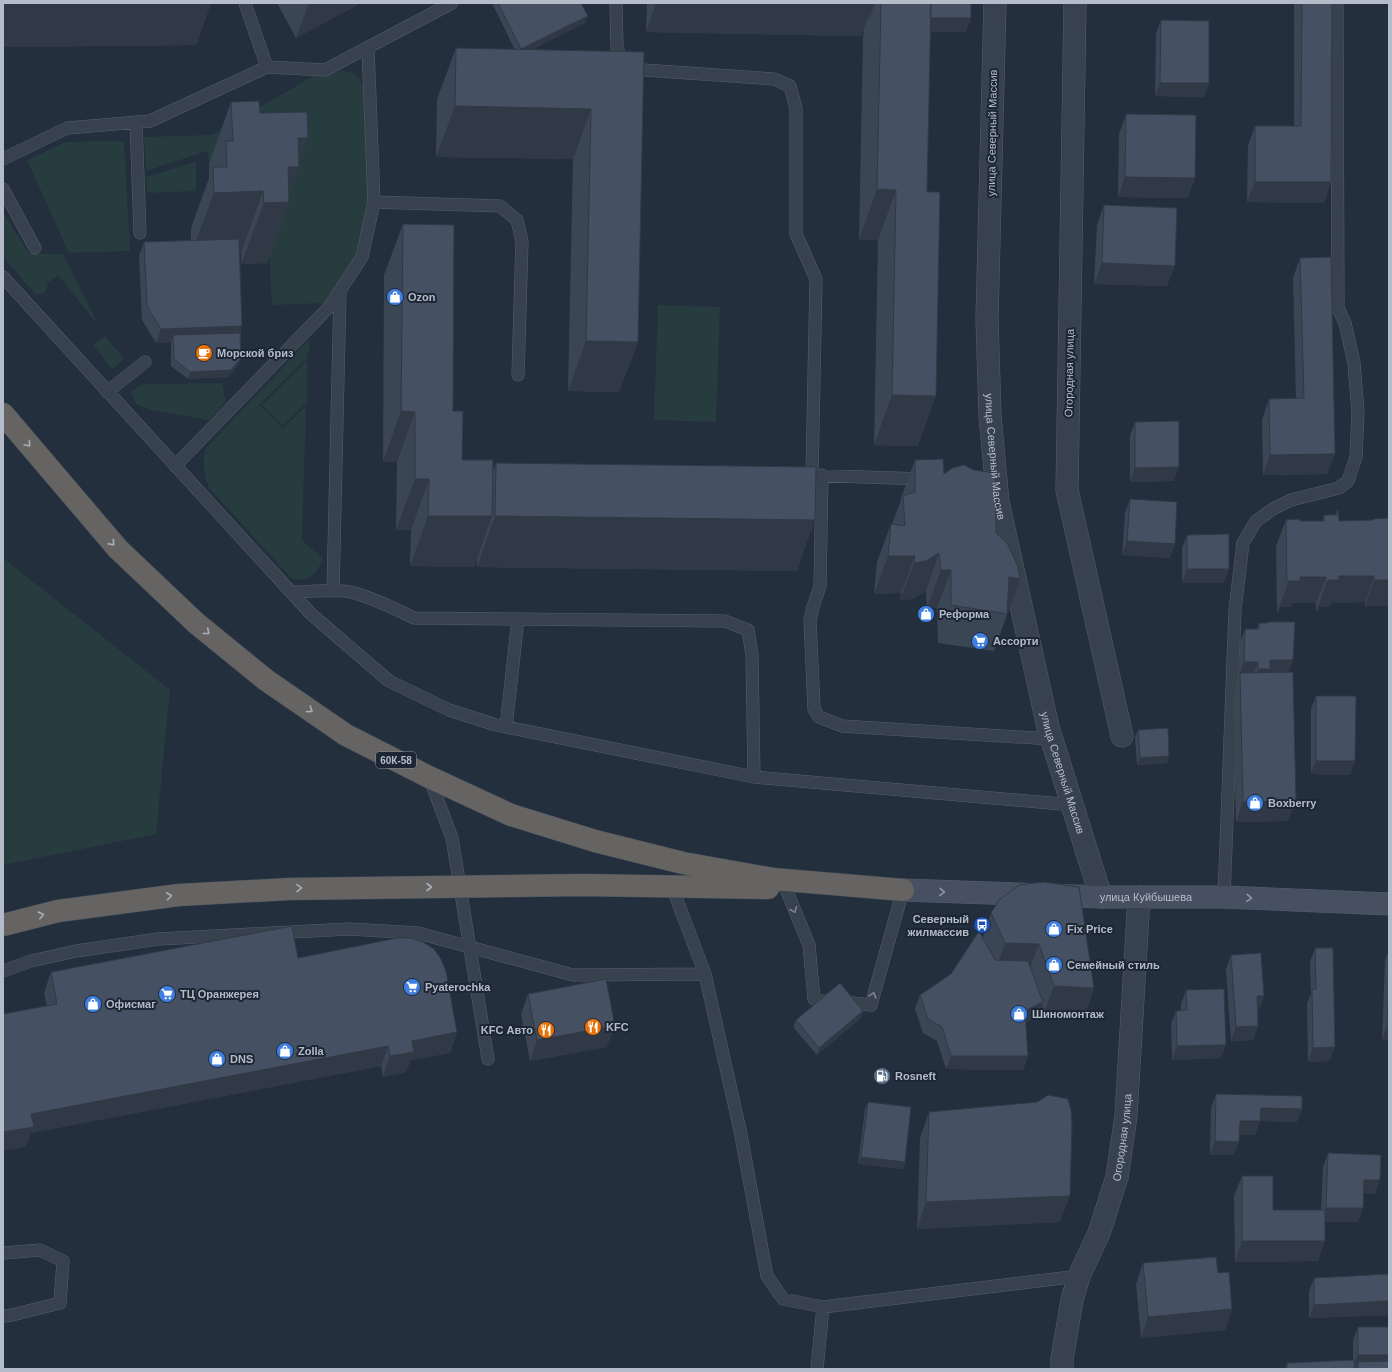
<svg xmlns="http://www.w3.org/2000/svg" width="1392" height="1372" font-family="Arial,sans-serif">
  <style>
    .green { fill: #263c3f }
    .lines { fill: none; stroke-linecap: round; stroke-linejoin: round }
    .service-casing { stroke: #565f6c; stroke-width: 13 }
    .minor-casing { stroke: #565f6c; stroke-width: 23 }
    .tertiary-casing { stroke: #565f6c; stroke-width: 23 }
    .secondary-casing { stroke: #565f6c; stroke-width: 23 }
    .trunk-casing { stroke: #434c59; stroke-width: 23 }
    .service { stroke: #38414e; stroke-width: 12 }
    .minor { stroke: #38414e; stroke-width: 22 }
    .tertiary { stroke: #38414e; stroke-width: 22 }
    .secondary { stroke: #465061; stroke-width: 22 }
    .trunk { stroke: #656462; stroke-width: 22 }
    .wall { fill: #3b4654 }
    .shaded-wall { fill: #303945 }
    .building { fill: #455162; stroke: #303945 }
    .oneway { stroke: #a8afba }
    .oneway2 { stroke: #8e96a5 }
    .oneway3 { stroke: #7c8592 }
    .labels { text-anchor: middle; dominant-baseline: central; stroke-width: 4; stroke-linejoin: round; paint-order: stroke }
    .shield { fill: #1d2633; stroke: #878f9c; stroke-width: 1 }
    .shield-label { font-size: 10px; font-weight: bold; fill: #b4bcc9 }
    .street-label { font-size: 11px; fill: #b4bcc9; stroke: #1d2633 }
    .poi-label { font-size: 11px; font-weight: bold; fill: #b4bcc9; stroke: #1d2633; text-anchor: start }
  </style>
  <rect width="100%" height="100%" fill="#242f3e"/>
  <path class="green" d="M341 71C354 72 359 74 363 86L368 199 357 254 327 303 272 305 268 230 239 161 209 162 208 152H204L146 171 144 137 212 135 317 74Z
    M124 141 130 251 69 253 27 160 66 142Z
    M196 162V191L147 193 146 177Z
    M3 212 29 254H63L99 326 58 275 48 283 46 292 36 295 3 257Z
    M658 305 720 307 716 422 654 420Z
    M105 336 124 359 112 369 93 345Z
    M309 340V351L307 353V358L259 405 283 428 306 406 302 540 323 559C315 576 310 583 291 578L209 488C204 475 202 461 206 448Z
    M307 360V402L283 426 262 405Z
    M222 383 226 402 209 420 152 410 136 404 131 392 142 384Z
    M3 558 170 690 156 834 3 865Z"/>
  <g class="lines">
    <g class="service-casing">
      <path id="service" d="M245 3 267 67
        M616 3 617 47 622 64 644 70 774 79 790 86 796 108V234L816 279 812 475
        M136 122 140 233
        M3 159 67 128 150 121 267 67 325 70 452 3
        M3 189 35 248
        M374 202 500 206 517 220 522 241 518 375
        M3 277 311 614 389 681 449 710 496 725 754 777 1073 805
        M107 392 145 362
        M175 466 330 306 362 257 374 202 368 48
        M806 475 923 479
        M822 475 820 586 813 607 810 620 814 709 819 717 842 726 1052 739
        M333 591 340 292
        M292 592C311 592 332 588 351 592 373 598 394 608 414 618L725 621 748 630 752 655 754 777
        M506 727 518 619
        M429 777 452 838 488 1059
        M776 881 786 889 809 945 814 999 871 1005 903 890
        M672 887 705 974 740 1130 767 1276 783 1299 823 1307 1079 1276
        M1224 897 1235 610 1243 543 1256 521 1273 509 1291 500 1339 488 1348 481 1356 457 1358 412 1354 363 1345 323 1338 308 1337 3
        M3 971 31 961 76 951 158 939 349 929 418 933 573 975 705 974
        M3 1253 40 1250 63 1261 60 1303 12 1315 3 1316
        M817 1369 823 1307"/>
    </g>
    <g class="minor-casing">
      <g id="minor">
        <path d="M1075 3 1067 490 1122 736"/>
        <path id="s1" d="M1062 1369V1359L1072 1300 1079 1276 1099 1233 1117 1177 1126 1116 1139 897"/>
      </g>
    </g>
    <g class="tertiary-casing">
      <g id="tertiary">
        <path id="s2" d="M995 3 987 319 990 416 998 502 1048 727 1101 897"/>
      </g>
    </g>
    <g class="secondary-casing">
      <g id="secondary">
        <path id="s3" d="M903 890 1101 897H1224L1389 904"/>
      </g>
    </g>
    <g class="trunk-casing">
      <path id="trunk" d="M3 414 118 549 196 623 266 680 346 735 429 777 511 815 595 841 683 863 773 879 903 890
        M3 925 58 911 179 895 289 889 584 885 768 888"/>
    </g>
    <use href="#service" class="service"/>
    <use href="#minor" class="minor"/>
    <use href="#tertiary" class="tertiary"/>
    <use href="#secondary" class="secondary"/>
    <use href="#trunk" class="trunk"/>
  </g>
  <path class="wall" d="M3 3H211L196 45 3 47Z
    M277 3H361L296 38Z
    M492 3H581L585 23 531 50 644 52 638 342 619 392 568 391 573 159 436 157 437 99 456 48 515 50Z
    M647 3H971L966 32H930L918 446 874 445 878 240H859L863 36 864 32V29L861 36 646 32Z
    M1294 3H1332L1331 182 1324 203 1247 202 1248 146 1255 126H1294Z
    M1161 20 1209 83 1204 97 1155 96 1156 34Z
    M231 102 260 113 299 164V167L289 194V202L267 263 241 264V253H240L241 358 238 365 228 377 188 379 171 366V342L156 343 142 320 139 256 144 242 191 240V228L209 178V164Z
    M1126 114 1195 178 1187 198 1118 197 1119 134Z
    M1104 205 1167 286 1094 284 1097 225Z
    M403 224 453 411 462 460 493 471 496 463 797 571 477 567V557L474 567 410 566 411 530H396L397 462H383L384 275Z
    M1300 258 1335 454 1327 474 1263 475 1262 420 1269 399H1296L1293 278Z
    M1135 422 1174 481 1130 482V435Z
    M915 460 944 474 996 533 1020 579 994 651 938 643 937 608H927L926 591 912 599 900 600 901 593 874 594 877 562 891 524H892L901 500V498Z
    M1130 499 1170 558 1122 555 1125 513Z
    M1337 510 1339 521 1373 520 1381 606H1365V602L1331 603 1330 606 1319 607 1318 611H1316V603H1292L1291 607H1280L1279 612H1277L1276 546 1286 520 1300 521H1322L1324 515H1335Z
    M1187 535 1224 583H1182V548Z
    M1268 622 1289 672 1288 821 1236 822 1233 693 1239 675 1240 642 1245 629H1257L1259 623H1268Z
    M1316 696 1350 775 1311 774V709Z
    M1138 730 1167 763 1137 765 1135 737Z
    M999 900 1094 988 1085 1015 1044 1013 1042 1006 1038 1016 1026 1022 1028 1056 1023 1070 946 1069 937 1041 923 1033 915 1009 920 995 951 974 983 937 991 913Z
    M1315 948 1330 1061 1308 1062 1307 1003 1311 994 1310 962Z
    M1389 950V1040H1382L1385 960Z
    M1231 955 1264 996 1259 1010H1257L1258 1026 1253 1040 1231 1041 1226 969Z
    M298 958 457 1032 450 1053 411 1060 406 1072 383 1077 381 1066 31 1133 26 1147 47 1006 44 993 51 972Z
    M1186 990 1221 1058 1172 1060 1171 1024 1176 1011 1181 1010V1004Z
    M528 994 607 1047 530 1061 521 1014Z
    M863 1011 861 1018 817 1055 793 1027 796 1020Z
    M1216 1094 1297 1122 1260 1121 1255 1135H1239L1234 1155H1210L1211 1108Z
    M868 1102 905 1162 903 1169 858 1164 865 1109Z
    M929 1112 1060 1222 917 1229 920 1138Z
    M1328 1153 1375 1194 1364 1193 1363 1208 1358 1222H1325L1318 1261 1235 1262 1234 1196 1242 1176 1273 1210H1321L1323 1167Z
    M1143 1263 1218 1273 1232 1309 1225 1330 1141 1338 1136 1284Z
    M1389 1274V1315L1309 1318V1291L1314 1278Z
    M1358 1327 1389 1369H1285L1287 1363 1353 1360V1341Z"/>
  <path class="shaded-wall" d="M5 3H211L196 45 3 47V9Z
    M309 3H361L296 38Z
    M656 3H874L861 36 646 32Z
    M588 16 585 23 518 56 521 49Z
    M881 18H971L966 32H880Z
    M1160 83H1209L1204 97 1155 96Z
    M455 106 591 109 573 159 436 157Z
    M298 138H308L298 167H299L286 202H289L267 263 241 264 264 203Z
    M1125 177 1195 178 1187 198 1118 197Z
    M1255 182H1331L1324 203 1247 202Z
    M877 189 896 190 878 240H859Z
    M263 191 241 253 191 254 214 193Z
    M1102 263 1175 266 1167 286 1094 284Z
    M242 326 237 340 173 335 171 342 156 343 161 329Z
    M586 341 638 342 619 392 568 391Z
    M241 358 238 365 228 377 188 379 190 372Z
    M892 395 936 396 918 446 874 445Z
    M401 411 415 412 397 462H383Z
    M1335 454 1327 474 1263 475 1270 455Z
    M1179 467 1174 481 1130 482 1135 468Z
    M415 479H429L411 530H396Z
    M428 516H492L474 567 410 566Z
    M495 516 815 520 797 571 477 567Z
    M1127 541 1175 544 1170 558 1122 555Z
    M939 553 926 591 912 599 900 600 914 563Z
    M888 556H915L901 593 874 594Z
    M1187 569H1229L1224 583H1182Z
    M941 570H951L937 608H927Z
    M1339 576H1374L1365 602 1331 603 1330 606 1319 607 1318 611H1316L1328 580Z
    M1009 577 1020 579 1007 616V614Z
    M1300 577H1326L1316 603H1292L1291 607H1280L1279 612H1277L1289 581Z
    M1374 580H1389V606H1365Z
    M1270 660H1293L1288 674 1253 683 1258 669Z
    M1244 662H1258L1253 676 1240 673 1239 675Z
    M1169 756 1167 763 1137 765 1140 758Z
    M1316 761H1355L1350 775 1311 774Z
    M1296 801 1288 821 1236 822 1243 802Z
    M1005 943 1039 944 1029 970H996Z
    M1054 986 1094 988 1085 1015 1044 1013Z
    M1257 996H1264L1259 1010H1252Z
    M1043 1002 1038 1016 1020 1025 1025 1011Z
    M863 1011 861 1018 817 1055 819 1048Z
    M615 1026 607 1047 530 1061 537 1040Z
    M1258 1026 1253 1040 1231 1041 1236 1027Z
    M1387 1026H1389V1040H1382Z
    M457 1032 450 1053 411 1060 406 1072 383 1077 390 1056 412 1041Z
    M1226 1045 1221 1058 1172 1060 1177 1046Z
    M388 1046 381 1066 31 1133 26 1147 3 1151V1132L31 1114Z
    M1335 1047 1330 1061 1308 1062 1313 1048Z
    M951 1056H1028L1023 1070 946 1069Z
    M1261 1108 1302 1109 1297 1122 1260 1121 1255 1135H1235L1240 1121Z
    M1215 1141 1239 1142 1234 1155H1210Z
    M861 1157 905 1162 903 1169 858 1164Z
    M1364 1180H1380L1375 1194 1359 1193Z
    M1070 1196 1060 1222 917 1229 926 1202Z
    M1326 1208H1363L1358 1222H1321Z
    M1242 1241H1325L1318 1261 1235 1262Z
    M1389 1301V1315L1309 1318 1314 1305Z
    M1232 1309 1225 1330 1141 1338 1148 1317Z
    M1358 1355H1389V1369L1358 1362 1355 1369H1353Z"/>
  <path class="building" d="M498 3H581L588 16 521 49Z
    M874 3H875L869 18V15Z
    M881 3H931L927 192H940L936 396 892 395 896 190 877 189Z
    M931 3H971V18H930Z
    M1302 3H1332L1331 182H1255V126H1301Z
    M1161 20 1209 21V83H1160Z
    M456 48 644 52 638 342 586 341 591 109 455 106Z
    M259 101 260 113 307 112 308 138H298L299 167H288L289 202 264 203 263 191 214 193 213 167H227L226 141H233L231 102Z
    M1126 114 1196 115 1195 178 1125 177Z
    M1104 205 1177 208 1175 266 1102 263Z
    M403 224 454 225 453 411H463L462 460H493L492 516H428L429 479H415V412L401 411Z
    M239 239 242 326 161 329 147 306 144 242Z
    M1331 257 1335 454 1270 455 1269 399 1304 398 1300 258Z
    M240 333 241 358 231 370 190 372 174 359 173 335Z
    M1179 421V467L1135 468V422Z
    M943 459 944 474 952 468 964 465 974 470 995 473 996 533 1007 543 1017 564 1020 579 1009 577 1007 614 951 605V570H941L939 553 926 561 914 563 915 556H888L891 524 905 526 903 496 915 492V460Z
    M496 463 816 467 815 520 495 516Z
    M1130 499 1177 502 1175 544 1127 541Z
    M1337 510H1338L1339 521 1373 520V519L1389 518V580H1374V576H1339V580H1328L1327 584H1326V577H1300V581H1289L1288 585H1287L1286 520 1300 519V521H1324V515H1337Z
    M1229 534V569H1187V535Z
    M1268 622H1295L1293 660H1270V669H1258V662H1244L1245 629H1259V623H1268Z
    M1293 672 1296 801 1243 802 1240 673Z
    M1316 696H1356L1355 761H1316Z
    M1168 728 1169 756 1140 758 1138 730Z
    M1044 882 1079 887 1094 988 1054 986 1039 944 1005 943 991 913 999 900 1019 885Z
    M292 926 298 958 397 938H410L423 942 434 949 441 959 446 971 457 1032 412 1041 414 1052 390 1056 388 1046 31 1114 34 1127 3 1132V1014L57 1004 51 972Z
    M979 931 995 960 1028 961 1043 1002 1025 1011 1028 1056H951L942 1027 928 1019 920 995 951 974Z
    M1315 948H1333L1335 1047 1313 1048 1312 989H1316Z
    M1261 953 1264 996H1257L1258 1026 1236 1027 1231 955Z
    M606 979 615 1026 537 1040 528 994Z
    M1389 982V1026H1387Z
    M840 983 863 1011 819 1048 796 1020Z
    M1224 989 1226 1045 1177 1046 1176 1011 1187 1010 1186 990Z
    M1216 1094 1302 1096V1109L1261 1108 1260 1121H1240L1239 1142 1215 1141Z
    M1048 1095 1068 1099 1071 1110 1072 1126 1070 1196 926 1202 929 1112 1037 1102Z
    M868 1102 911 1107 905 1162 861 1157Z
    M1328 1153 1381 1155 1380 1180H1364L1363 1208H1326Z
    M1242 1176H1273V1210H1325V1241H1242Z
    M1216 1257 1218 1273 1229 1272 1232 1309 1148 1317 1143 1263Z
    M1389 1274V1301L1314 1305V1278Z
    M1358 1327H1389V1355H1358Z
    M1354 1360 1355 1369H1287V1363Z
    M1389 1361V1369H1358V1362Z"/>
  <defs><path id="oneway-chevron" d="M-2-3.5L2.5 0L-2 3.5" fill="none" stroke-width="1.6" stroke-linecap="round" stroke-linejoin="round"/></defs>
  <g class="oneway">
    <use href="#oneway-chevron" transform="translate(28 444) rotate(50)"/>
    <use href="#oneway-chevron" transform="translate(112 543) rotate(49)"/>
    <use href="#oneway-chevron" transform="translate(207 632) rotate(39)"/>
    <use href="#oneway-chevron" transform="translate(310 710) rotate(34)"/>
    <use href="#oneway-chevron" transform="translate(429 887)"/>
    <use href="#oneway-chevron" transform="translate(299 888) rotate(-1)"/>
    <use href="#oneway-chevron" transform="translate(169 896) rotate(-7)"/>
    <use href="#oneway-chevron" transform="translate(41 915) rotate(-14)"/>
  </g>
  <g class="oneway2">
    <use href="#oneway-chevron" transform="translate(942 892) rotate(2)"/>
    <use href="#oneway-chevron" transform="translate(1249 898) rotate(3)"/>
  </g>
  <g class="oneway3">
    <use href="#oneway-chevron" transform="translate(794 910) rotate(68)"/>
    <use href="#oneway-chevron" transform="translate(873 995) rotate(-74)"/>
  </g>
  <defs>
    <g id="shop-disc" transform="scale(0.9)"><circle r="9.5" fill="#3f7fe0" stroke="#1d2633"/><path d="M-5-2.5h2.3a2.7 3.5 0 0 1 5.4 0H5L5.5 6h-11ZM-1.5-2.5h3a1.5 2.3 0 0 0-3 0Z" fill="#fff"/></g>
    <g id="cafe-disc" transform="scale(0.9)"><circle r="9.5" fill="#e8710a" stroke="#1d2633"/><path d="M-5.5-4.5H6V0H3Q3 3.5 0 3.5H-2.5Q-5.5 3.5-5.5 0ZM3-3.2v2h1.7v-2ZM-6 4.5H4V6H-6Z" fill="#fff"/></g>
    <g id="supermarket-disc" transform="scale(0.9)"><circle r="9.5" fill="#3f7fe0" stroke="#1d2633"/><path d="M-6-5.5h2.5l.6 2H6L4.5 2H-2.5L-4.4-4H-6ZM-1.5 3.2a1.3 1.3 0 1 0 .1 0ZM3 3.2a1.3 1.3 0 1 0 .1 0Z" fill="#fff"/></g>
    <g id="bus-disc" transform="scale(0.9)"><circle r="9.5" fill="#1a4fb4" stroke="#1d2633"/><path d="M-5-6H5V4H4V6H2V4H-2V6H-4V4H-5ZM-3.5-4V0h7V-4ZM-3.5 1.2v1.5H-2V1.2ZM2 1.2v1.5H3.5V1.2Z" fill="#fff"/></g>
    <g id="restaurant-disc" transform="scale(0.9)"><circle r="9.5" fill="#e8710a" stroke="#1d2633"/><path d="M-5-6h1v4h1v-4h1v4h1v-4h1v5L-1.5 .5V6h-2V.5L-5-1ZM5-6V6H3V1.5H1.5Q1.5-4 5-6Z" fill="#fff"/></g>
    <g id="fuel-disc" transform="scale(0.9)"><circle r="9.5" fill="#5c6f8a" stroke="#1d2633"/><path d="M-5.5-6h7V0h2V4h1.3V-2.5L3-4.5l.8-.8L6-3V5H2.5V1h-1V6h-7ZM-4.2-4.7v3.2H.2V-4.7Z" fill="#fff"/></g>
  </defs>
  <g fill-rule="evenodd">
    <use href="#shop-disc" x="395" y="297"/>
    <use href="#cafe-disc" x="204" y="353"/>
    <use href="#shop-disc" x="926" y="614"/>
    <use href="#supermarket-disc" x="980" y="641"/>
    <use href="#shop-disc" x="1255" y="803"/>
    <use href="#bus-disc" x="982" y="925"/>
    <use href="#shop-disc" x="1054" y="929"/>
    <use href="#shop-disc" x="1054" y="965"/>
    <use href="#supermarket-disc" x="412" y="987"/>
    <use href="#supermarket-disc" x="167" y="994"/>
    <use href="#shop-disc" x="93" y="1004"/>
    <use href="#shop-disc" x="1019" y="1014"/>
    <use href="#restaurant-disc" x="593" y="1027"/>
    <use href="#restaurant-disc" x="546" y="1030"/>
    <use href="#shop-disc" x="285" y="1051"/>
    <use href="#shop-disc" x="217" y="1059"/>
    <use href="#fuel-disc" x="882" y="1076"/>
  </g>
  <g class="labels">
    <rect class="shield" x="376" y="752" width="40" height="16" rx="3"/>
    <g class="shield-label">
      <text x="396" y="760">60К-58</text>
    </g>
    <g class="street-label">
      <text transform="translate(992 133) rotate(-89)">улица Северный Массив</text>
      <text transform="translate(1069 373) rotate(-89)">Огородная улица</text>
      <text stroke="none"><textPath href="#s2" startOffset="454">улица Северный Массив</textPath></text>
      <text stroke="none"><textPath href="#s2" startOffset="778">улица Северный Массив</textPath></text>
      <text stroke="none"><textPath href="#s3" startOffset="243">улица Куйбышева</textPath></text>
      <text stroke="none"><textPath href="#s1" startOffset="241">Огородная улица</textPath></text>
    </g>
    <g class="poi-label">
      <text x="408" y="297">Ozon</text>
      <text x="217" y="353">Морской бриз</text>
      <text x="939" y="614">Реформа</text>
      <text x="993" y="641">Ассорти</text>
      <text x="1268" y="803">Boxberry</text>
      <text x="969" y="919" text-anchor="end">Северный<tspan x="969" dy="13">жилмассив</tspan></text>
      <text x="1067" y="929">Fix Price</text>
      <text x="1067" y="965">Семейный стиль</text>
      <text x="425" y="987">Pyaterochka</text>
      <text x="180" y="994">ТЦ Оранжерея</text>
      <text x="106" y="1004">Офисмаг</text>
      <text x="1032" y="1014">Шиномонтаж</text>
      <text x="606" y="1027">KFC</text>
      <text x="533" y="1030" text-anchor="end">KFC Авто</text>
      <text x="298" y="1051">Zolla</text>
      <text x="230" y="1059">DNS</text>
      <text x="895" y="1076">Rosneft</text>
    </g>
  </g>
  <rect width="1392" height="1372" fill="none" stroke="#b4bcc9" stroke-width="8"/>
</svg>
